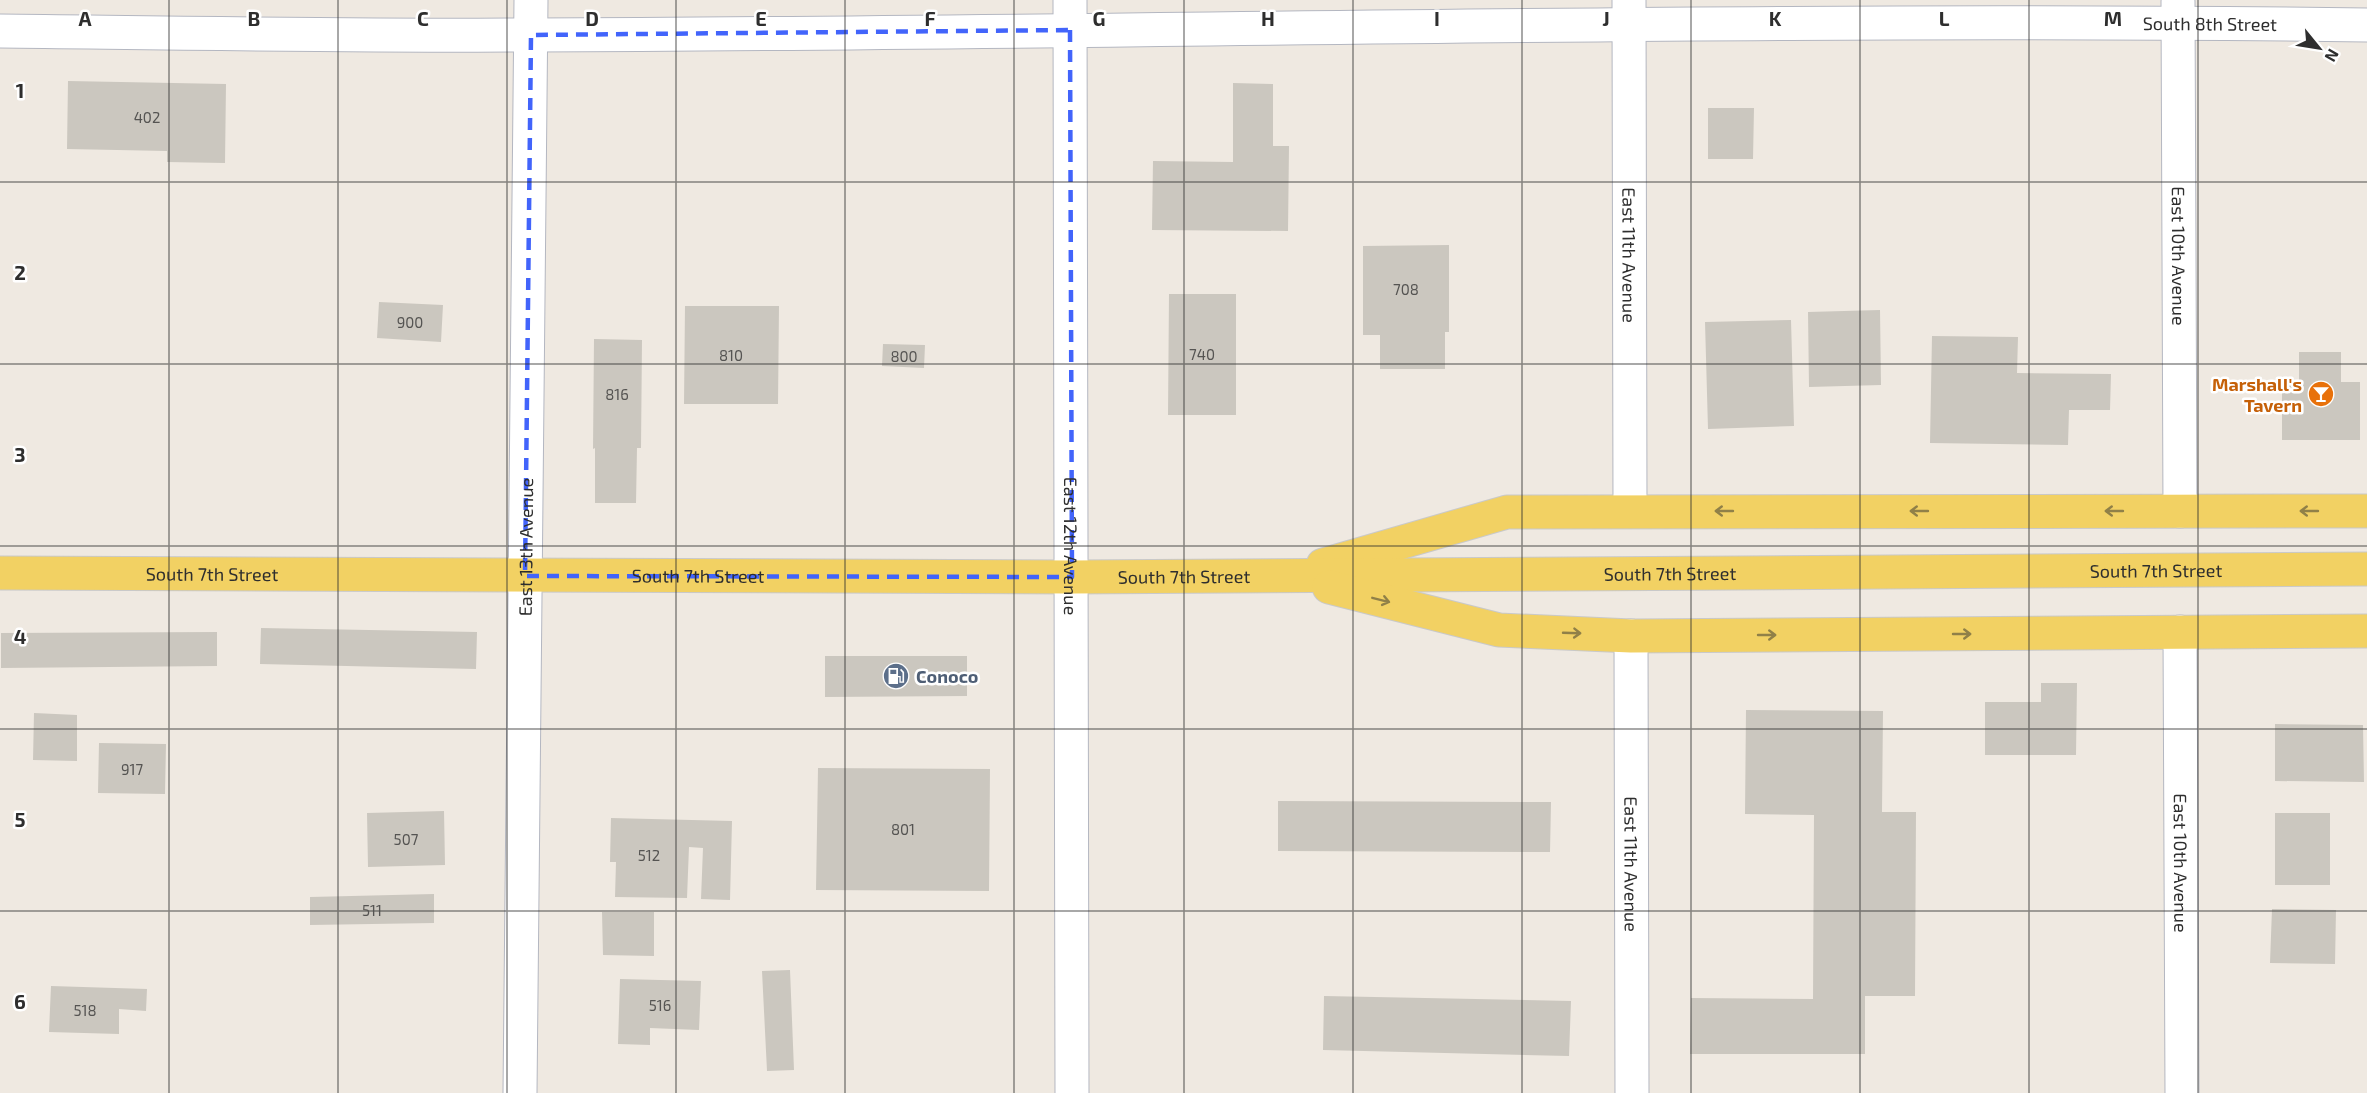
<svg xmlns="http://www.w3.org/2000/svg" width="2367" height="1093" font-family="'Exo 2',sans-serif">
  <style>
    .building { fill: #cbc7bf }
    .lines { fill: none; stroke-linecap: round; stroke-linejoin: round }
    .street-casing { stroke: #b4b7c1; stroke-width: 35 }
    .secondary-casing { stroke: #b4b7c1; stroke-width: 35 }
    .primary-casing { stroke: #c9c9c9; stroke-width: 35 }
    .street { stroke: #fff; stroke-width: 33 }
    .secondary { stroke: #fff; stroke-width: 33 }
    .primary { stroke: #f2d163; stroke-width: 33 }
    .oneway { stroke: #908048 }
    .marked { fill: none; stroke: #4264fb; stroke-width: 4.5; stroke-dasharray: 12 8; stroke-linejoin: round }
    .grid { fill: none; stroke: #2e2e2e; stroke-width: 1.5; stroke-opacity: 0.55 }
    .labels { text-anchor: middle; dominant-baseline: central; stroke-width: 5; stroke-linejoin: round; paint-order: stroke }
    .number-label { font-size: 15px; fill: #555452 }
    .street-label { font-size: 18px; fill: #2e2e2e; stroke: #fff }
    .food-label { font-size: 18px; font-weight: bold; fill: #c56008; stroke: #fff; text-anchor: end }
    .service-label { font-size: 18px; font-weight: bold; fill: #4e5e75; stroke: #fff; text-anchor: start }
    .grid-label { font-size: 20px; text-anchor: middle; font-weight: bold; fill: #2e2e2e; stroke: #fff; stroke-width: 5; stroke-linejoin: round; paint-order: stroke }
  </style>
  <rect width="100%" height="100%" fill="#efe9e1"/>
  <path class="building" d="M68 81 226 84 225 163 167 162V151L67 149Z
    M1233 83 1273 84V146H1289L1288 231 1152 230 1153 161 1233 162Z
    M1708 108H1754L1753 159H1708Z
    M1449 245V332H1445V369H1380V335H1363V246Z
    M1169 294H1236V415H1168Z
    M379 302 443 305 441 342 377 338Z
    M685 306H779L778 404H684Z
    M1880 310 1881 385 1809 387 1808 312Z
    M1791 320 1794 426 1708 429 1705 322Z
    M1932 336 2018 337 2017 373 2111 374 2110 410H2069L2068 445 1930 443Z
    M594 339 642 340 641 448H637L636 503H595V448L593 449Z
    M883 344 925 345 924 368 882 366Z
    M2299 352H2341V382H2360V440H2282V382H2299Z
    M261 628 477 632 476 669 260 664Z
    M217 632V666L1 668V633Z
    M825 656H967V696L825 697Z
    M2041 683H2077L2076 755H1985V702H2041Z
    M1746 710 1883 711 1882 812H1916L1915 996H1865V1054H1690L1691 998 1813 999 1814 815 1745 814Z
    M34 713 77 715V761L33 760Z
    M2275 724 2363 725 2364 782 2275 781Z
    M99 743 166 744 165 794 98 793Z
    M818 768 990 769 989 891 816 890Z
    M1278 801 1551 802 1550 852 1278 851Z
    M444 811 445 865 368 867 367 813Z
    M2275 813H2330V885H2275Z
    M611 818 732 821 730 900 701 899 703 848 689 847 687 898 615 897 616 862H610Z
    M434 894V923L310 925V897Z
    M2272 909 2336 910 2335 964 2270 963Z
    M602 912H654V956L603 955Z
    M790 970 794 1070 767 1071 762 971Z
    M620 979 701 981 699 1030 650 1028V1045L618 1044Z
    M51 986 147 989 146 1011 119 1009V1034L49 1032Z
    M1324 996 1571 1001 1569 1056 1323 1050Z"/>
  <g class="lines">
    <g class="street-casing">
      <g id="street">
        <path id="s1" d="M1070 0 1072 1093"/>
        <path id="s2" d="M1629 0 1630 511"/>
        <path id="s3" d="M2178 2 2180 511"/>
        <path id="s4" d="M0 31C178 33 357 36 535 35 1146 33 1756 17 2367 25"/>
        <path id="s5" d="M2180 632 2182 1093"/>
        <path id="s6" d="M1631 636 1632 1093"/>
      </g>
    </g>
    <g class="secondary-casing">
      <g id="secondary">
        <path id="s7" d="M520 1093 531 0"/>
      </g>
    </g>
    <g class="primary-casing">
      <g id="primary">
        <path d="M1323 565 1507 512 2367 511"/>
        <path id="s8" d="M0 573 1072 577 2367 569"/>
        <path d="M1329 587 1499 630 1631 636 2367 631"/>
      </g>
    </g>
    <use href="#street" class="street"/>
    <use href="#secondary" class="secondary"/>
    <use href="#primary" class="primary"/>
  </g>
  <defs><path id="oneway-shaft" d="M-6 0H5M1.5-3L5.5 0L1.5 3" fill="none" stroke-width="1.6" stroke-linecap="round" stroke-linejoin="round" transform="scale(1.5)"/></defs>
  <g class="oneway">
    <use href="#oneway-shaft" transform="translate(1724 511) rotate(-180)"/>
    <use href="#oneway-shaft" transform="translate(1919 511) rotate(-180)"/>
    <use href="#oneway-shaft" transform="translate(2114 511) rotate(-180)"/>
    <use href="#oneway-shaft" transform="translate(2309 511) rotate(-180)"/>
    <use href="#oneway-shaft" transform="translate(1381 600) rotate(14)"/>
    <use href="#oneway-shaft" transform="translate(1572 633) rotate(2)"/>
    <use href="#oneway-shaft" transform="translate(1962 634)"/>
    <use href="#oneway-shaft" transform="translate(1767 635)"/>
  </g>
  <path class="marked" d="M1070 30 1072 577 525 576 531 35Z"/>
  <path class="grid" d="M169 0V1093M338 0V1093M507 0V1093M676 0V1093M845 0V1093M1014 0V1093M1184 0V1093M1353 0V1093M1522 0V1093M1691 0V1093M1860 0V1093M2029 0V1093M2198 0V1093M0 182H2367M0 364H2367M0 546H2367M0 729H2367M0 911H2367"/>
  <defs>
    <g id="bar-disc" transform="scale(1.35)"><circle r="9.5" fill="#e8710a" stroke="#fff"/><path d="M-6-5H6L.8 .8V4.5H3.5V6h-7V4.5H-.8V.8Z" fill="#fff"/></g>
    <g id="fuel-disc" transform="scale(1.35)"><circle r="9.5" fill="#5c6f8a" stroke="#fff"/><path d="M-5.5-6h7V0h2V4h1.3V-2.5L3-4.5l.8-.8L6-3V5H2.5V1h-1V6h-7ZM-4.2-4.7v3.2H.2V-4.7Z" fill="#fff"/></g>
  </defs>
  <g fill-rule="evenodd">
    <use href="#bar-disc" x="2321" y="394"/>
    <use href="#fuel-disc" x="896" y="676"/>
  </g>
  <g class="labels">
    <g class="number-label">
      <text x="147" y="117">402</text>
      <text x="1406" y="289">708</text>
      <text x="410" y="322">900</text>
      <text x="1202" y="354">740</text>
      <text x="731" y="355">810</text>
      <text x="904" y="356">800</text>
      <text x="617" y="394">816</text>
      <text x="132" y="769">917</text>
      <text x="903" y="829">801</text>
      <text x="406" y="839">507</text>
      <text x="649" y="855">512</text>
      <text x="372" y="910">511</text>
      <text x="660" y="1005">516</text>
      <text x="85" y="1010">518</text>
    </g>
    <g class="street-label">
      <text stroke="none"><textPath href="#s4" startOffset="2210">South 8th Street</textPath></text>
      <text stroke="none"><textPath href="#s2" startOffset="255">East 11th Avenue</textPath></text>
      <text stroke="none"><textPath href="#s3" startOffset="254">East 10th Avenue</textPath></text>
      <text stroke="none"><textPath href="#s1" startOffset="546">East 12th Avenue</textPath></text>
      <text stroke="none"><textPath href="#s7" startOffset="546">East 13th Avenue</textPath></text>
      <text stroke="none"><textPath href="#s8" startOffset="2156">South 7th Street</textPath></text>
      <text stroke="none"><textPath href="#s8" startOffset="1670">South 7th Street</textPath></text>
      <text stroke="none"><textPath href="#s8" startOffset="212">South 7th Street</textPath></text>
      <text stroke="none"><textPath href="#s8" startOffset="698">South 7th Street</textPath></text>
      <text stroke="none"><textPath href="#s8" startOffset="1184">South 7th Street</textPath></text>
      <text stroke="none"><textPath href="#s5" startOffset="231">East 10th Avenue</textPath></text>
      <text stroke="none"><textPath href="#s6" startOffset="228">East 11th Avenue</textPath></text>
    </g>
    <g class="food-label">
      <text x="2302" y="384">Marshall's<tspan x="2302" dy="21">Tavern</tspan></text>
    </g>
    <g class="service-label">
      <text x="916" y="676">Conoco</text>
    </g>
  </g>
  <g class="grid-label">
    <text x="85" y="26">A</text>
    <text x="254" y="26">B</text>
    <text x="423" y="26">C</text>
    <text x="592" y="26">D</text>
    <text x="761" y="26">E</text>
    <text x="930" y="26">F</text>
    <text x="1099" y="26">G</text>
    <text x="1268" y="26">H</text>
    <text x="1437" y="26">I</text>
    <text x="1606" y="26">J</text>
    <text x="1775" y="26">K</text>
    <text x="1944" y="26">L</text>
    <text x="2113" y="26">M</text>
    <text x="20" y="98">1</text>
    <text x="20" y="280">2</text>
    <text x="20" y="462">3</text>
    <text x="20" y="644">4</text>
    <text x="20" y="827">5</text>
    <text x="20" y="1009">6</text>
  </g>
  <g transform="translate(2319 48) rotate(120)" stroke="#ffffff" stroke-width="4.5" paint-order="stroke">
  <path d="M0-4.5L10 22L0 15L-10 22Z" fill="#2e2e2e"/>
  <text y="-9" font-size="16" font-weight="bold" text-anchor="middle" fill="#2e2e2e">N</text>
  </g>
</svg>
